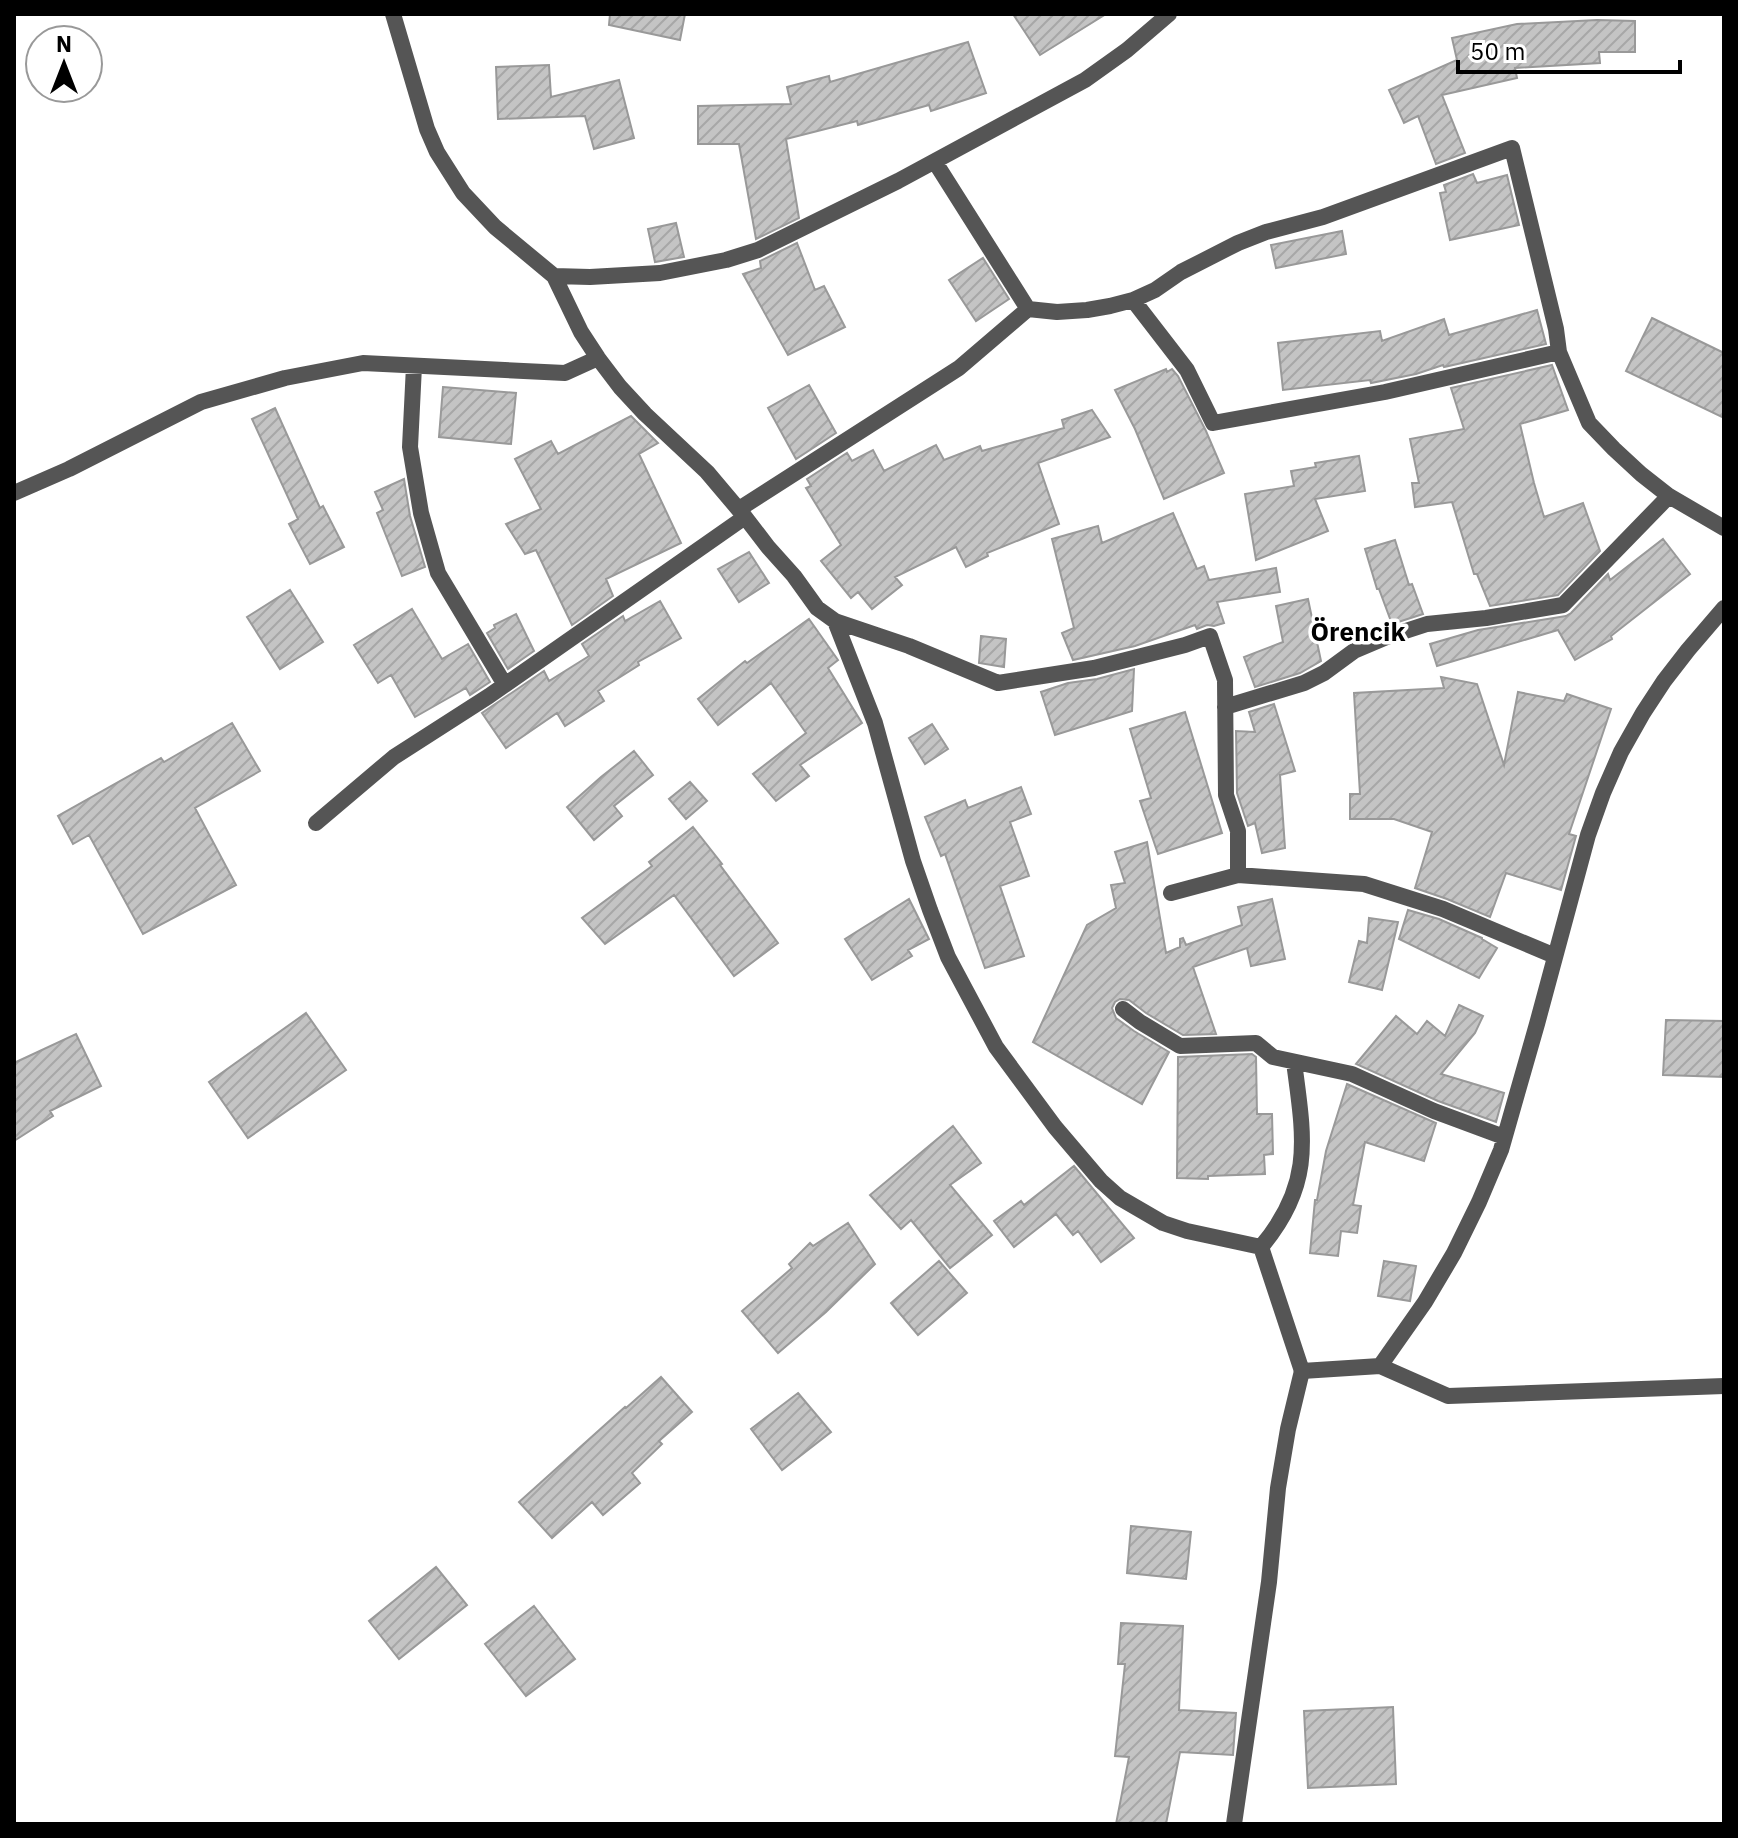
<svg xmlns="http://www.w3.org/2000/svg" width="1738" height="1838" font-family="'IBM Plex Sans',sans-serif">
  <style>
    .building { fill: url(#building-hatch); stroke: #999; stroke-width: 2 }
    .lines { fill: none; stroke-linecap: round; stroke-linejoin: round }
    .minor { stroke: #555; stroke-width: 16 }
    .tertiary { stroke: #555; stroke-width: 16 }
    .labels { text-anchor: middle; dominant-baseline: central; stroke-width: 7; stroke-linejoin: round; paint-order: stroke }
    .quarter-label { font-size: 26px; font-weight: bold; fill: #000; stroke: #fff }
  </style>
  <defs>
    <pattern id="building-hatch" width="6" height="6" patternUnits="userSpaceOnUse" patternTransform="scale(2)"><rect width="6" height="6" fill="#c4c4c4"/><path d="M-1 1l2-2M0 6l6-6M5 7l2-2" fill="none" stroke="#a7a7a7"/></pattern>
  </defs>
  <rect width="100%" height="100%" fill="#fff"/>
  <path class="building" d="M610 14H685L680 40 609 25Z
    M1013 14H1106L1040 55Z
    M1597 20 1635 21V52H1599L1600 63 1515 68 1517 78 1442 95 1465 153 1436 164 1418 116 1404 123 1389 90 1457 60 1452 38 1517 24Z
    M968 42 986 93 931 111 929 105 858 125 857 121 786 139 799 218 756 239 739 144H698V106L791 104 787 87 829 76 830 82Z
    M549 65 551 97 619 80 634 138 594 149 585 116 498 119 496 67Z
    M1473 174 1477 183 1507 175 1519 225 1450 240 1440 193 1446 192 1444 185Z
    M676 223 684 257 655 262 648 229Z
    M1342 231 1346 254 1276 268 1271 245Z
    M797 243 815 290 824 286 845 327 788 355 743 274 761 268 760 261Z
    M983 258 1009 299 976 321 949 280Z
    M1537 310 1546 344 1444 367 1443 365 1416 374 1371 383 1370 380 1283 390 1278 343 1380 331 1382 341 1444 319 1449 335Z
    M1652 318 1724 353V418L1626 371Z
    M1552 365 1568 410 1520 424 1534 483 1544 517 1583 503 1600 551 1558 595 1490 606 1477 574H1474L1452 502 1415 507 1412 483H1419L1410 439 1464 429 1451 388Z
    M1166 369 1167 372 1172 369 1178 376 1206 431 1224 473 1164 499 1135 429 1115 390Z
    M809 385 836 433 796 459 768 408Z
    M443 387 516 393 511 444 439 437Z
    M275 408 320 508 323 506 344 547 310 564 289 524 298 519 252 419Z
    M1092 410 1110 437 1038 463 1059 524 987 553 988 556 966 567 956 547 895 577 902 585 872 609 858 592 851 598 821 561 841 545 806 488 811 486 807 479 847 453 852 461 873 450 884 471 936 445 944 460 980 446 982 451 1064 428 1062 420Z
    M631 416 658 443 639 454 681 543 606 579 613 596 572 625 536 550 525 554 506 524 541 509 515 459 551 441 558 454Z
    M1359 456 1365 491 1315 499 1328 531 1256 560 1245 494 1294 486 1291 471 1316 467 1315 463Z
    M404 479 410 516 425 567 402 576 377 513 383 510 375 492Z
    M1173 513 1197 569 1204 566 1209 580 1276 568 1280 592 1217 602 1224 623 1214 626 1207 625 1197 629 1195 625 1135 646 1073 660 1062 633 1074 628 1052 539 1098 526 1102 543Z
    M1663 539 1690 574 1611 636 1612 639 1575 660 1558 630 1437 666 1430 644 1478 630 1566 616 1571 613 1608 574 1610 580Z
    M1395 540 1409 585 1412 584 1423 614 1392 624 1379 589H1377L1365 549Z
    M749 552 769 583 739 602 718 569Z
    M290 590 323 642 280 669 247 617Z
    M1308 599 1321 661 1300 673 1255 687 1244 657 1283 642 1276 606Z
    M660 601 681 638 638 662 639 665 598 691 604 701 565 726 557 713 506 748 482 713 544 671 549 681 589 656 582 644 623 616 625 621Z
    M412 609 442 659 468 644 490 682 470 695 466 688 415 717 391 675 378 683 354 645Z
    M516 614 534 651 508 669 487 633 495 628 494 625Z
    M809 619 838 660 828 668 862 723 800 765 809 776 776 801 753 774 806 733 771 683 718 725 698 699 745 661 747 663Z
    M981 636 1006 639 1004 667 979 663Z
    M1134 669 1132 711 1055 735 1041 692 1068 683 1097 679Z
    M1441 677 1477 684 1504 765 1518 692 1564 701 1567 694 1611 709 1569 834 1576 836 1561 890 1506 873 1490 917 1447 899 1415 888 1432 832 1394 819H1350V794H1360L1354 693 1444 688Z
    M1274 704 1295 771 1280 775 1285 848 1262 853 1255 823 1248 826 1237 793 1236 731 1255 732 1249 712Z
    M1185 712 1222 833 1158 854 1140 801 1151 798 1130 729Z
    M232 723 260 771 195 808 236 885 143 934 89 835 73 844 58 816 161 758 164 762Z
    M932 724 948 749 925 764 909 738Z
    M634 751 653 775 614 806 622 816 594 840 567 807 601 777Z
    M690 782 707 801 686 819 669 799Z
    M1021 787 1031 814 1010 822 1029 876 1000 886 1024 956 985 968 945 854 941 856 925 817 965 800 968 808Z
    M693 827 722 864 720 865 778 943 734 976 674 895 605 944 582 918 652 866 649 862Z
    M1147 842 1166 953 1180 947V939L1183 938 1186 945 1242 925 1238 907 1272 899 1285 959 1251 966 1247 948 1193 967 1216 1034 1183 1035 1146 1013 1129 1000 1120 999 1115 1002 1112 1008 1116 1018 1134 1031 1169 1052 1142 1104 1033 1042 1087 925 1116 908 1111 885 1125 883 1115 852Z
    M909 899 929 939 908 950 912 956 872 980 845 939Z
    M1408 910 1439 919 1482 938V939L1497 948 1479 978 1399 939Z
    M1369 918 1398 922 1382 990 1349 982 1359 941 1367 943Z
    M1459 1005 1483 1016 1475 1033 1441 1074 1504 1093 1496 1122 1438 1101 1356 1064 1396 1016 1417 1034 1427 1021 1445 1036Z
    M306 1013 346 1070 248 1138 209 1082Z
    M1666 1020 1724 1021V1077L1663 1075Z
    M76 1034 101 1086 50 1111 53 1116 14 1141V1063Z
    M1252 1054 1256 1057 1257 1114H1272L1273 1154 1264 1155 1265 1174 1208 1176V1179L1177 1178 1178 1057Z
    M1347 1084 1436 1123 1424 1161 1365 1142 1353 1205 1361 1206 1357 1233 1341 1231 1338 1256 1310 1253 1315 1200H1317L1326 1151Z
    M953 1126 981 1163 950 1185 992 1235 950 1268 911 1220 901 1229 870 1195Z
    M1074 1166 1134 1238 1101 1262 1078 1231 1073 1235 1056 1214 1014 1247 994 1221 1021 1201 1024 1205Z
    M848 1223 875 1264 826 1312 778 1353 742 1311 792 1268 789 1264 810 1243 813 1246Z
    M939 1261 967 1293 918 1335 891 1303Z
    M1384 1261 1416 1266 1410 1301 1378 1296Z
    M661 1377 692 1412 659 1441 662 1444 632 1473 640 1483 603 1515 592 1502 552 1538 519 1502 625 1407 626 1408Z
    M798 1393 831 1432 782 1470 751 1429Z
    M1131 1526 1191 1532 1186 1579 1127 1573Z
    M436 1567 467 1605 399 1659 369 1621Z
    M534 1606 575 1659 526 1696 485 1644Z
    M1121 1623 1183 1626 1179 1710 1236 1713 1233 1755 1180 1752 1166 1824H1116L1129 1757 1115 1756 1125 1664H1118Z
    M1393 1707 1396 1784 1308 1788 1304 1711Z"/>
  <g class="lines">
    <path class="minor" d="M393 14 427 129 437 152 463 193 495 227 554 276 581 332 598 358 620 387 645 414 707 472 745 517 768 547 794 576 817 608 835 621 875 723 913 861 930 910 948 957 996 1047 1055 1127 1101 1181 1120 1198 1163 1223 1187 1231 1261 1247
      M935 162 1028 309
      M554 276 590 277 660 273 726 260 758 250 898 181 1085 80 1127 50 1169 14
      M1133 300 1187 370 1213 423 1385 392 1559 352
      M414 366 410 447 421 513 438 573 505 685
      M14 493 69 469 201 402 285 378 363 363 565 373 598 358
      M739 509 959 368 1028 309 1057 312 1087 310 1110 306 1133 300 1155 290 1181 272 1238 243 1266 232 1323 217 1512 148 1556 329 1559 352 1589 423 1614 449 1641 474 1669 496 1724 528
      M835 621 909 646 998 683 1094 668 1185 645 1210 636 1225 680 1226 795 1238 831V875
      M1225 707 1304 683 1324 673 1354 651 1387 637 1427 624 1486 618 1563 605 1669 496
      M316 823 394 757 489 696 745 517
      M1171 893 1238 875 1364 884 1443 909 1555 956
      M1123 1009 1140 1022 1180 1046 1256 1043 1273 1057 1352 1074 1434 1111 1504 1137
      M1261 1247 1302 1371 1380 1366 1425 1302 1454 1253 1479 1202 1501 1150 1537 1024 1588 835 1603 793 1621 752 1643 713 1664 681 1688 650 1724 608
      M1261 1247C1314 1184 1304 1138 1294 1062
      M1380 1366 1448 1396 1724 1386"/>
    <path class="tertiary" d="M1234 1824 1269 1582 1278 1488 1288 1429 1302 1371"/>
  </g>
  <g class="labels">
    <g class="quarter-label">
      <text x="1358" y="631">Örencik</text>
    </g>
  </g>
  <rect width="1738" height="1838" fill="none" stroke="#000000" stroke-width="32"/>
  <g transform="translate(64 64)"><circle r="38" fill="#ffffff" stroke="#999999" stroke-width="2"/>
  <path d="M0-6L14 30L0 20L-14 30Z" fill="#000000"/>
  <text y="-12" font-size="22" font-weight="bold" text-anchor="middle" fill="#000000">N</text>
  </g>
  <path d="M1458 60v12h222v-12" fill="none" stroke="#000000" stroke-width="4"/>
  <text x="1470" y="60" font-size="24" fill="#000000" stroke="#ffffff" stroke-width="6" paint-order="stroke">50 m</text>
</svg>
